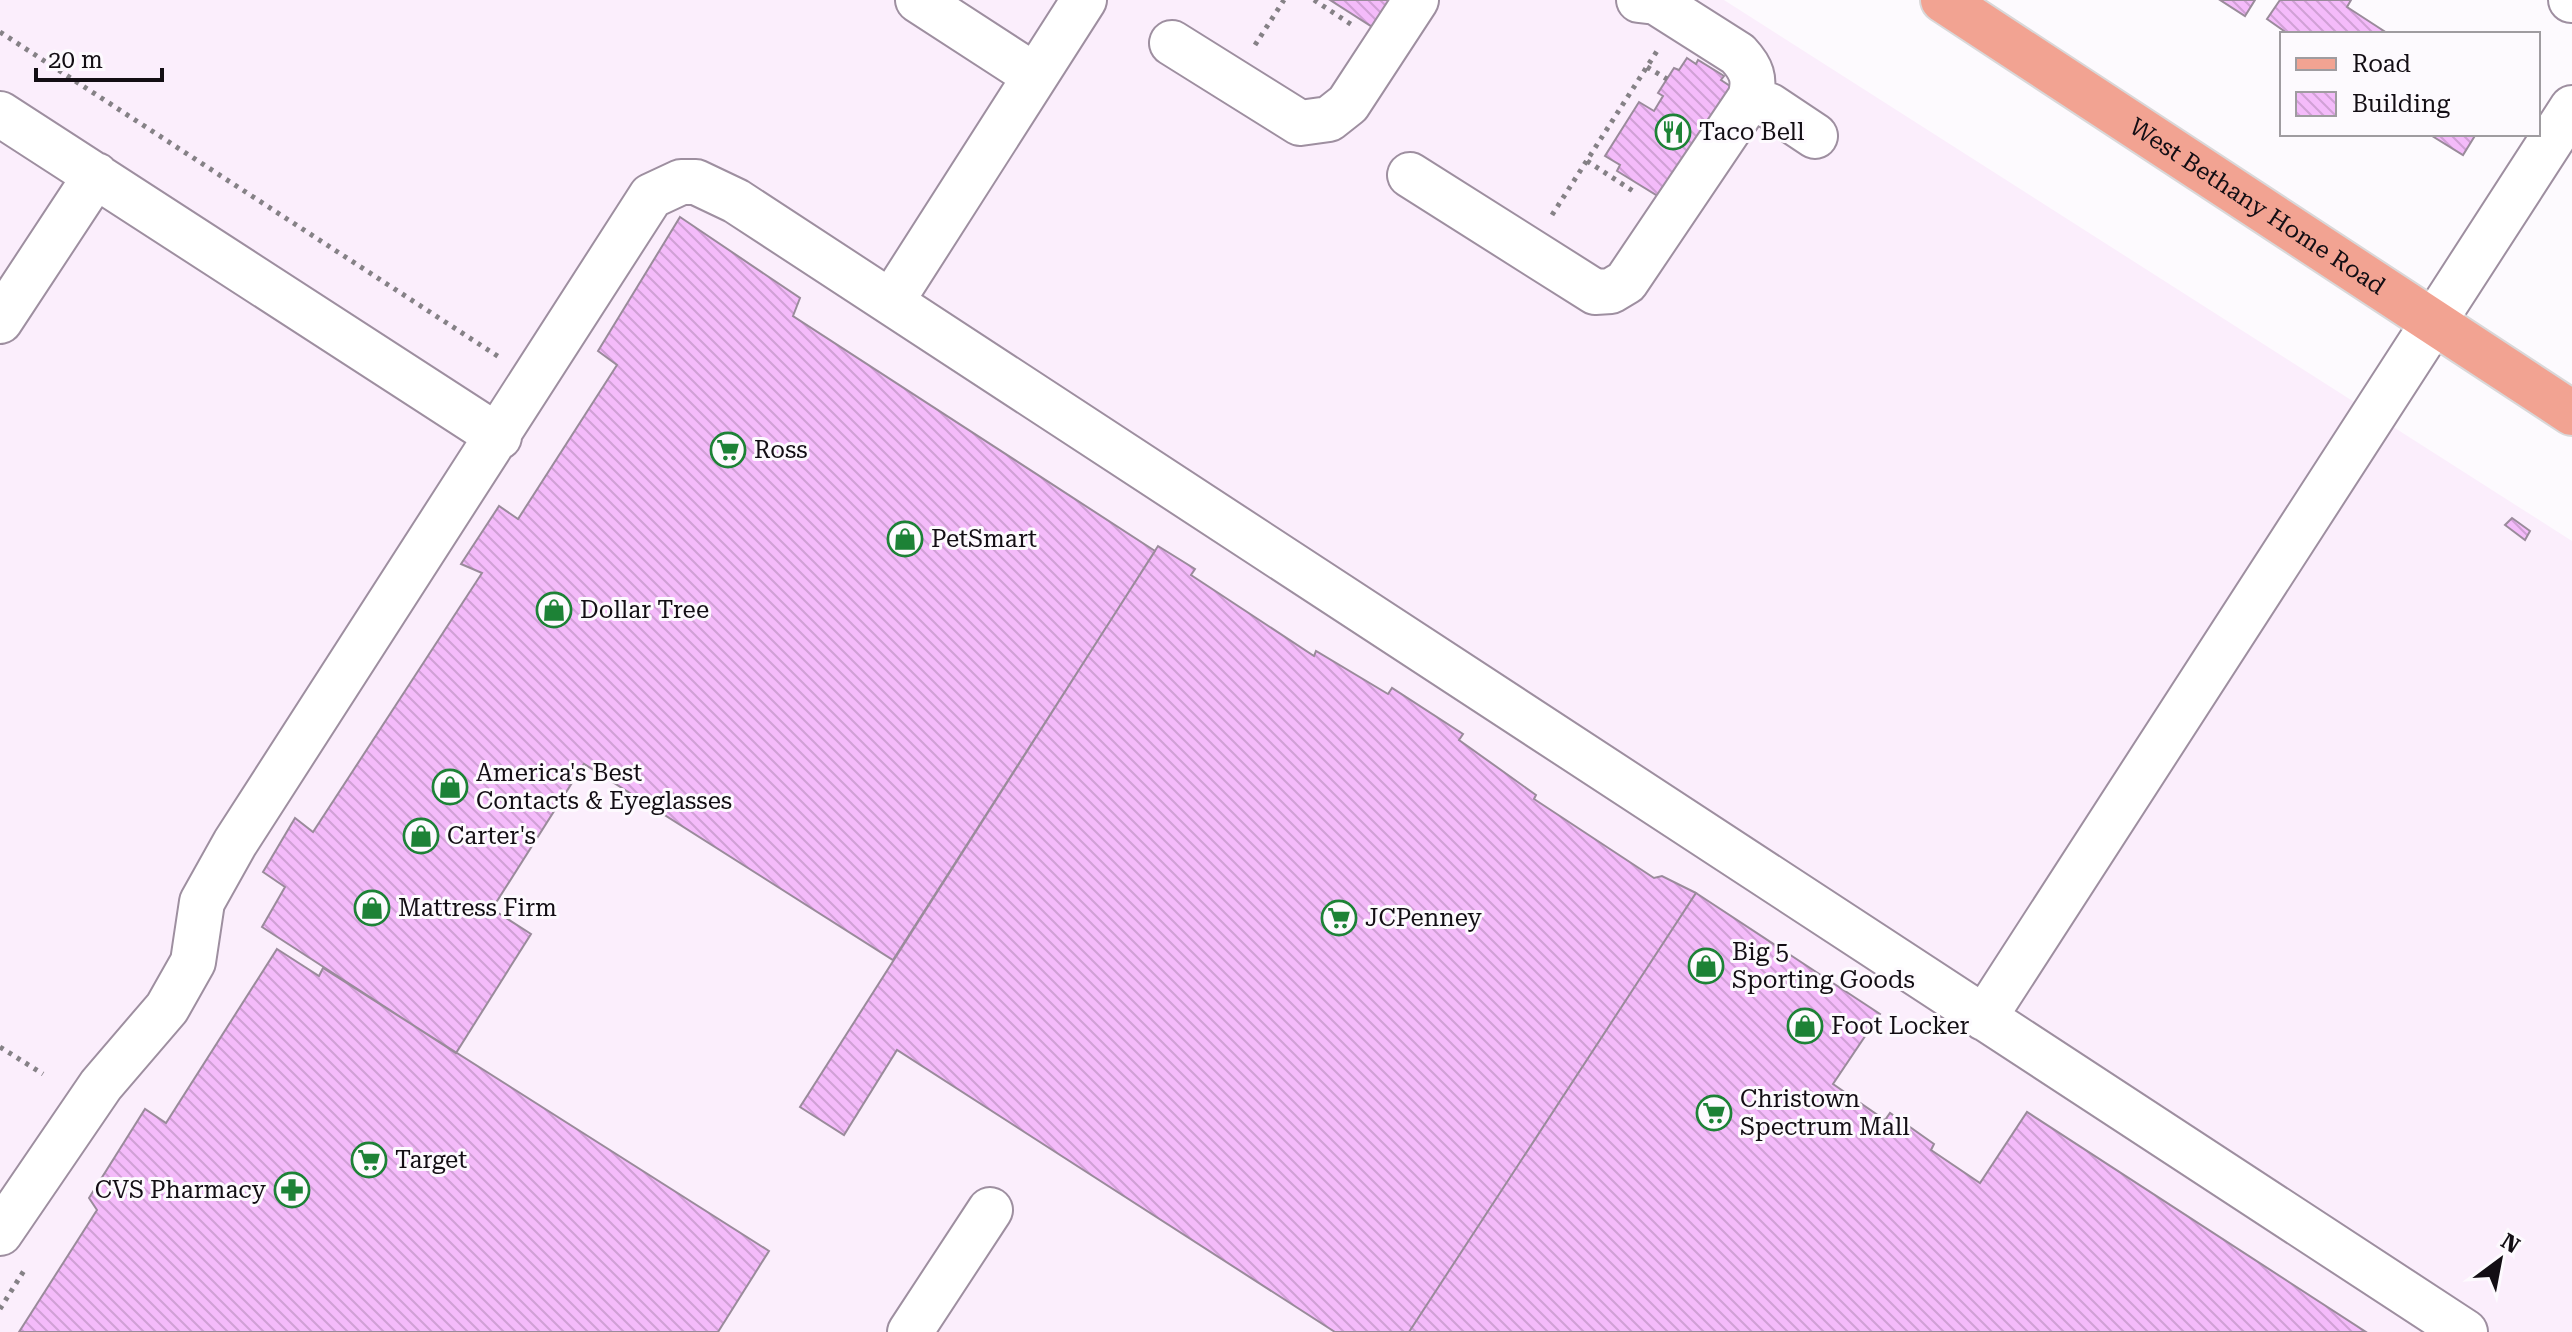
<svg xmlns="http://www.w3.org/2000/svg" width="2572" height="1332" font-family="'Roboto Serif',serif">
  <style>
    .built { fill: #fbeefc }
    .building { fill: url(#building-back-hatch); stroke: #9a8b9b; stroke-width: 2 }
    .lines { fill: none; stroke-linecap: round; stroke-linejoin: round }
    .minor-casing { stroke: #9e8fa0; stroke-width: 48 }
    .major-casing { stroke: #d9d8d9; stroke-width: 48 }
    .path { stroke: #858186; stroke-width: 5; stroke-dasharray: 4 6; stroke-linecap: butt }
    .minor { stroke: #fff; stroke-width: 44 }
    .major { stroke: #f2a392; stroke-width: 44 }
    .labels { text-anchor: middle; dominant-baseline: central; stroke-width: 6; stroke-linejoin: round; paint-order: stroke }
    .poi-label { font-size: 24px; fill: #130e14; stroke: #fdfafe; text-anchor: start }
    .street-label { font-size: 24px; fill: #130e14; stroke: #fdfafe }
  </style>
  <defs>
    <pattern id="building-back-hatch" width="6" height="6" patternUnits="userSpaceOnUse" patternTransform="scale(2)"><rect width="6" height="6" fill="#f4bbfa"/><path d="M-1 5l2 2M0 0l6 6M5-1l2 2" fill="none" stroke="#d0a0d5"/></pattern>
  </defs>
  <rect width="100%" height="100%" fill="#fdfafe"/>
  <path class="built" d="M0 0H1724L2572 541V1332H0Z"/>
  <path class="building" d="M1330 0H1392L1374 28Z
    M2220 0H2255L2245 16Z
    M2280 0H2351L2347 7 2387 33 2282 34 2284 31 2267 19Z
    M1687 58 1696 64 1698 60 1724 76 1721 80 1733 88 1666 201 1617 171 1620 165 1605 156 1639 102 1654 111 1663 96 1658 93 1674 68 1679 70Z
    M2429 134H2476L2463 155Z
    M680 217 800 298 793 316 1155 551 893 960 584 764 492 909 531 934 456 1053 262 927 285 887 263 872 295 818 313 832 482 573 461 564 499 506 518 519 617 365 598 351Z
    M2512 518 2530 531 2525 540 2505 525Z
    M1158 546 1195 569 1191 575 1314 656 1316 651 1388 694 1392 688 1463 734 1459 740 1536 795 1534 799 1654 878 1662 876 1696 893 1409 1332H1335L897 1050 844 1135 800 1107Z
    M1696 893 1880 1014 1833 1084 1885 1120 1890 1113 1934 1144 1931 1150 1980 1183 2027 1112 2366 1332H1409Z
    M277 949 319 976 323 968 769 1251 718 1332H19L97 1210 89 1198 145 1109 166 1123Z"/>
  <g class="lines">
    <g class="minor-casing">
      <path id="minor" d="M918 0 1035 76
        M2571 0H2572
        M1172 43 1300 123 1329 119 1348 104 1416 0
        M1750 98 1770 106 1815 136
        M0 114 499 437
        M1410 175 1595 292 1611 291 1626 282 1750 98C1756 79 1751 68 1738 54L1656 2 1639 0
        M891 302 1084 0
        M0 321 96 175
        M1984 1018 2572 108
        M0 1233 101 1085 167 1008 193 962 202 902 235 843 651 196 681 182H696L736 201 2465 1332
        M910 1332 990 1210"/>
    </g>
    <g class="major-casing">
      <g id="major">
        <path id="s1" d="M1943 0 2572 413"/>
      </g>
    </g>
    <path class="path" d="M1314 0 1352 25
      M0 32 499 357
      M1255 45 1284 0
      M1647 67 1667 79
      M1587 161 1636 193
      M1552 215 1657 51
      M0 1047 43 1074
      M0 1309 25 1269"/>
    <use href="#minor" class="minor"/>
    <use href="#major" class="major"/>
  </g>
  <defs>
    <g id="restaurant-ring" transform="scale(1.8)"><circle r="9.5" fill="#fdfafe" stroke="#1d8236" stroke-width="1.5"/><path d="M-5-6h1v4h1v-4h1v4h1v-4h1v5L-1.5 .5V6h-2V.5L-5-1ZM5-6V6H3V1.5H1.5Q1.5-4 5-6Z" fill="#1d8236"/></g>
    <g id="supermarket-ring" transform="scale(1.8)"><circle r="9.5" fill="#fdfafe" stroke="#1d8236" stroke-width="1.5"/><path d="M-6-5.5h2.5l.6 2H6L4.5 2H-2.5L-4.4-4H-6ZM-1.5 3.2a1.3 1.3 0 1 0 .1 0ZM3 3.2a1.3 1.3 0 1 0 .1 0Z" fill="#1d8236"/></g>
    <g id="shop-ring" transform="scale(1.8)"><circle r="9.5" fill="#fdfafe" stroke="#1d8236" stroke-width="1.5"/><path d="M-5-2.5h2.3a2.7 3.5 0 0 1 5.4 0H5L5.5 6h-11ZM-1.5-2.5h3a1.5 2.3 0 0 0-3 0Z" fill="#1d8236"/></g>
    <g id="pharmacy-ring" transform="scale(1.8)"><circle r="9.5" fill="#fdfafe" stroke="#1d8236" stroke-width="1.5"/><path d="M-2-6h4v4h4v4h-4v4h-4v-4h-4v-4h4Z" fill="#1d8236"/></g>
  </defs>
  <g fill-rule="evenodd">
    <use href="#restaurant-ring" x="1673" y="132"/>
    <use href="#supermarket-ring" x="728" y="450"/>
    <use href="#shop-ring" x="905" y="539"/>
    <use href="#shop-ring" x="554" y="610"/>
    <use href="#shop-ring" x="450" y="787"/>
    <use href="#shop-ring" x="421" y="836"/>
    <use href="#shop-ring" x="372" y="908"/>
    <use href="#supermarket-ring" x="1339" y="918"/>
    <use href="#shop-ring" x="1706" y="966"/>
    <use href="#shop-ring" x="1805" y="1026"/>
    <use href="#supermarket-ring" x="1714" y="1113"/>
    <use href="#supermarket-ring" x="369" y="1160"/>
    <use href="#pharmacy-ring" x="292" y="1190"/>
  </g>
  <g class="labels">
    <g class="poi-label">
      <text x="1699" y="132">Taco Bell</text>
      <text x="754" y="450">Ross</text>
      <text x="931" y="539">PetSmart</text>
      <text x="580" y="610">Dollar Tree</text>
      <text x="476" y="773">America's Best<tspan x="476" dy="28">Contacts &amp; Eyeglasses</tspan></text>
      <text x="447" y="836">Carter's</text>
      <text x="398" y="908">Mattress Firm</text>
      <text x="1365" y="918">JCPenney</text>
      <text x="1732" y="952">Big 5<tspan x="1732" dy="28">Sporting Goods</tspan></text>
      <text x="1831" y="1026">Foot Locker</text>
      <text x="1740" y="1099">Christown<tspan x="1740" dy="28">Spectrum Mall</tspan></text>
      <text x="395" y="1160">Target</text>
      <text x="266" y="1190" text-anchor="end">CVS Pharmacy</text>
    </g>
    <g class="street-label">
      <text stroke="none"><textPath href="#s1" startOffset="376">West Bethany Home Road</textPath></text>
    </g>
  </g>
  <rect x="2280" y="32" width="260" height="104" fill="#fdfafe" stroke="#9f9ca0" stroke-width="2"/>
  <rect x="2296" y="58" width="40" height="12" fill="#f2a392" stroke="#9f9ca0" stroke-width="2"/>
  <text x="2352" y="72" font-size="24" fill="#130e14">Road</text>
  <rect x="2296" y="92" width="40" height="24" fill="url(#building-back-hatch)" stroke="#9f9ca0" stroke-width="2"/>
  <text x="2352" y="112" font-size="24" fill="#130e14">Building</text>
  <g transform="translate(2500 1260) rotate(32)" stroke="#fdfafe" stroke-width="6" paint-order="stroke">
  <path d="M0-6L14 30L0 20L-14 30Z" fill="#130e14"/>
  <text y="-12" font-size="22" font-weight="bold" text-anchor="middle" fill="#130e14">N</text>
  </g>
  <path d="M36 68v12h126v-12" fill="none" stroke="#130e14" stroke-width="4"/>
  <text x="48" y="68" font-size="24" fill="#130e14" stroke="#fdfafe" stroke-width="6" paint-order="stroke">20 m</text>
</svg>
